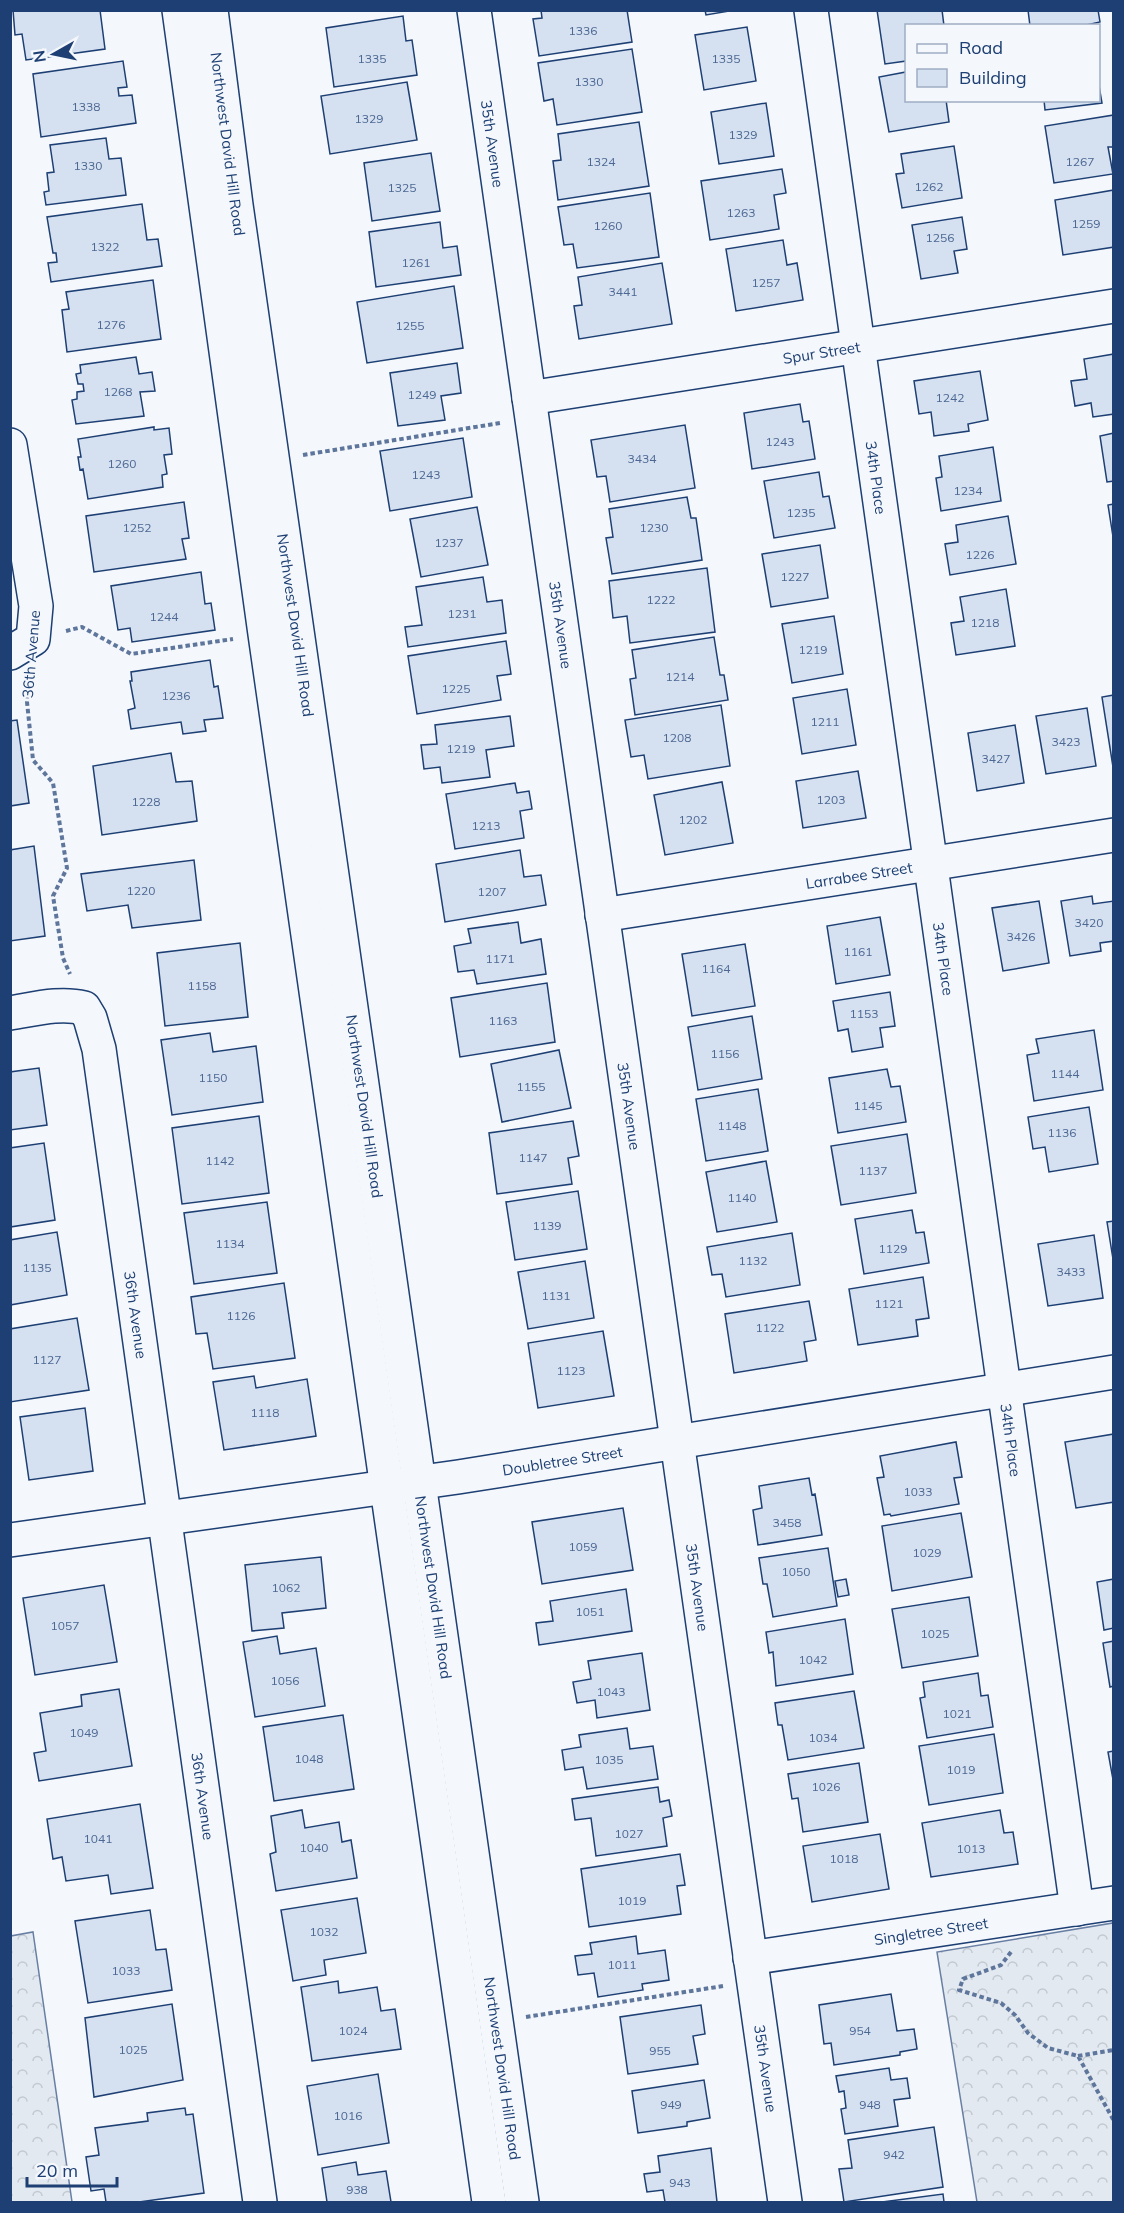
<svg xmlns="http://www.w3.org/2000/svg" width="1124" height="2213" font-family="Mulish,sans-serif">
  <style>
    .forest { fill: url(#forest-crowns); stroke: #687fa3; stroke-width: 1.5 }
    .building { fill: #d5e0f0; stroke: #1d3f73; stroke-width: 1.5 }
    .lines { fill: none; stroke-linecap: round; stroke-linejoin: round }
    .minor-casing { stroke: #1d3f73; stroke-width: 36 }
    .path { stroke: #5e769c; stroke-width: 4; stroke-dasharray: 4.5 3; stroke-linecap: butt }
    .minor { stroke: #f4f7fb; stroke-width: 33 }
    .labels { text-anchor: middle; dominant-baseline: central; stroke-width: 4.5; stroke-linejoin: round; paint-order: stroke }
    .number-label { font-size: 12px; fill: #4b6792 }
    .street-label { font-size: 15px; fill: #1d3f73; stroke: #f4f7fb }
  </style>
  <defs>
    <pattern id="forest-crowns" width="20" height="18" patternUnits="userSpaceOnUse" patternTransform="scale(1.5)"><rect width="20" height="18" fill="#e3e9f0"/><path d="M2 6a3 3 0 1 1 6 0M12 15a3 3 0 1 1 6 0" fill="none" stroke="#c2c9d1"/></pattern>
  </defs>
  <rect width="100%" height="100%" fill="#f4f7fb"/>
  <path class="forest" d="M1113 1923V2202H977L937 1952Z
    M33 1932 72 2202H11V1936Z"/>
  <path class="building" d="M13 10H100L105 49 26 60 22 34 15 35Z
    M541 10H627L632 42 539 56 533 19 542 18Z
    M705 10H735L706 15Z
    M877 10H942L944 26H906V61L885 64Z
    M1028 10H1098L1100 22 1082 26H1030Z
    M403 16 406 41 412 40 417 75 334 87 326 28Z
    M747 27 756 81 704 90 695 35Z
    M632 49 642 112 557 125 553 99 544 101 538 63Z
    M123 61 127 87 118 88 119 96 132 95 136 123 41 137 33 74Z
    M906 72V100H946L949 122 889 132 879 77Z
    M1098 80 1102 103 1045 110 1044 100H1098Z
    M407 82 417 140 330 154 321 96Z
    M766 103 774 156 719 164 711 112Z
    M1114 115V147H1108L1113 174 1054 183 1045 126Z
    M639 122 649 186 558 200 553 161 561 160 558 134Z
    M106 138 109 159 121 158 126 195 46 205 44 192 49 191 47 173 54 172 50 145Z
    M954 146 962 198 902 208 896 174 904 173 901 154Z
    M431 153 440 211 372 221 364 163Z
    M782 169 786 193 774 195 779 229 710 240 701 181Z
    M1114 190V247L1063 255 1055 200Z
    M650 193 659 257 577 268 573 244 564 245 558 207Z
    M142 204 147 240 158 239 162 266 51 282 48 263 57 262 56 253H53L47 217Z
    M962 217 967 249 954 251 958 273 921 279 912 225Z
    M440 222 443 248 457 246 461 275 376 287 369 232Z
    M783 240 787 265 797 263 803 300 736 311 726 249Z
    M662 263 672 324 579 339 574 306 582 305 578 277Z
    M153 280 161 339 67 352 62 310 69 309 66 292Z
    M454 286 463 348 367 363 357 302Z
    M1114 354V414L1093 417 1091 403 1075 406 1071 381 1087 379 1084 359Z
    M136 357 139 374 152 372 155 391 140 392 144 416 76 424 72 400 77 399V392L84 391 83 384H78L76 374 81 373 80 365Z
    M457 363 461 393 441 396 445 420 398 426 390 373Z
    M980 371 988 420 968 424 969 431 934 436 931 412 919 414 914 381Z
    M800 404 803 422 809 421 815 459 752 469 744 413Z
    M685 425 695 488 610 502 606 476 597 477 591 440Z
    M154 427V430L169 428 172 454 164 455 167 474 162 475 163 487 88 499 83 469 80 470 78 457H81L78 439Z
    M1114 433V481L1107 482 1100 436Z
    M463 438 472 497 390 511 380 451Z
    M993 447 1001 501 941 511 936 478 942 477 939 456Z
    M819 472 823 497 829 496 835 528 774 538 764 481Z
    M687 497 691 518H696L702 560 612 574 606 538 613 537 609 509Z
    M184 502 189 538 182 539 186 559 94 572 86 516Z
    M1114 504V543L1108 505Z
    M477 507 488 565 421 577 410 519Z
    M1008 516 1016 564 950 575 945 544 958 542 956 525Z
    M820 545 828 598 771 607 762 554Z
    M707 568 715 632 630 643 627 616 613 618 609 581Z
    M201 572 205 604 211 603 215 630 132 642 130 628 118 630 111 586Z
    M483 577 487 602 502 600 506 633 408 647 405 627 422 625 416 587Z
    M1006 589 1015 646 956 655 951 623 964 621 960 597Z
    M834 616 843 674 792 683 782 624Z
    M714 637 720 675H724L728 700 635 715 630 679 636 678 632 650Z
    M506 641 511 674 497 676 501 700 417 714 408 656Z
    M210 660 214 687 218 686 223 718 204 720 206 731 183 734 181 722 131 729 128 710 135 708 130 681H132L131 672Z
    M847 689 856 745 802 754 793 698Z
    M1114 695V767H1113L1102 697Z
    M721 705 730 766 648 779 644 755 631 757 625 720Z
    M1087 708 1096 766 1046 774 1036 716Z
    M510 716 514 746 486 750 490 777 442 783 440 767 424 769 421 745 437 744 435 725Z
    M17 720 29 803 10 806V721Z
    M1015 725 1024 783 977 791 968 733Z
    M171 753 176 782 192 781 197 821 102 835 93 766Z
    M858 771 866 818 803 828 796 781Z
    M722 782 733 843 665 855 654 795Z
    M515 783 517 793 529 791 532 809 520 811 524 838 455 849 446 794Z
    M34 846 45 936 10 941V850Z
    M520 850 524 877 541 875 546 905 445 922 436 864Z
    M194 860 201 920 132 928 128 905 87 911 81 874Z
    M1092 896 1093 904 1114 901V941L1100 943 1101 951 1070 956 1061 901Z
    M1039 901 1049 963 1003 971 992 908Z
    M880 917 890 975 836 984 827 926Z
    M518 922 521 943 541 939 546 974 477 984 474 970 458 972 454 946 471 943 468 929Z
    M240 943 248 1017 165 1026 157 953Z
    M745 944 755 1006 692 1016 682 954Z
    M547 983 555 1042 460 1057 451 998Z
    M890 992 895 1026 880 1028 883 1047 852 1052 848 1029 838 1031 833 1001Z
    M752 1016 762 1079 698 1090 688 1027Z
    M1094 1030 1103 1090 1034 1101 1027 1055 1039 1053 1036 1039Z
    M210 1033 213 1052 256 1046 263 1102 172 1115 161 1040Z
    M559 1050 571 1108 502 1122 491 1064Z
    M39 1068 47 1125 10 1130V1072Z
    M887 1069 891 1087 900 1086 906 1122 838 1133 829 1078Z
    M758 1089 768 1151 706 1161 696 1099Z
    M1089 1107 1098 1164 1049 1172 1045 1147 1033 1149 1028 1117Z
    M259 1116 269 1193 182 1204 172 1128Z
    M573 1121 579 1156 568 1158 572 1184 497 1194 489 1133Z
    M907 1134 916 1193 841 1205 831 1146Z
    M44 1143 55 1220 10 1227V1148Z
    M766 1161 777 1222 717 1232 706 1172Z
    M578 1191 587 1249 515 1260 506 1202Z
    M267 1202 277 1273 194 1284 184 1213Z
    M912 1210 916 1233 924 1232 929 1263 864 1274 855 1219Z
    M1114 1221V1265L1107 1222Z
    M57 1232 67 1295 10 1305V1240Z
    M792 1233 800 1285 726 1297 722 1274 712 1275 707 1247Z
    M1094 1235 1103 1298 1048 1306 1038 1244Z
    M585 1261 594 1318 528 1329 518 1272Z
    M923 1277 929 1318 916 1320 918 1336 858 1345 849 1289Z
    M284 1283 295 1358 213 1369 207 1333 196 1334 191 1297Z
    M809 1301 816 1340 804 1342 807 1361 734 1373 725 1314Z
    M77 1318 89 1390 10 1402V1329Z
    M603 1331 614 1396 538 1408 528 1343Z
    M254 1376 256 1388 307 1379 316 1436 224 1450 213 1382Z
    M85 1408 93 1471 29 1480 20 1417Z
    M1114 1434V1502L1076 1508 1065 1442Z
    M956 1442 962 1477 954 1478 959 1504 891 1516 890 1514 884 1515 877 1478 884 1477 880 1456Z
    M809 1478 812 1495 815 1494 822 1535 758 1545 753 1510 762 1508 759 1486Z
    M623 1508 633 1570 542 1584 532 1522Z
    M961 1513 972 1577 892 1591 882 1526Z
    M828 1548 837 1606 773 1617 767 1584H763L759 1558Z
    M321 1557 326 1608 282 1613 284 1628 252 1631 245 1565Z
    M846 1579 849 1595 838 1597 835 1581Z
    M1114 1579V1628L1104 1630 1097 1582Z
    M104 1585 117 1662 35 1675 23 1598Z
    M626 1589 632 1631 539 1645 536 1623 553 1621 550 1601Z
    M969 1597 978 1656 902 1668 892 1609Z
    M845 1619 853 1674 776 1686 773 1652 769 1653 766 1632Z
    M277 1636 280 1654 316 1648 325 1706 255 1717 243 1642Z
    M1114 1641V1686L1110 1687 1103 1643Z
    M642 1653 650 1710 597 1718 595 1700 577 1703 573 1682 591 1679 588 1661Z
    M978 1673 981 1696 988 1695 993 1727 927 1738 920 1698 925 1697 923 1682Z
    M119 1689 132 1766 39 1781 34 1753 46 1751 40 1713 82 1706 81 1695Z
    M854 1691 864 1748 788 1760 782 1725H778L775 1703Z
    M343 1715 354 1789 274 1801 263 1727Z
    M627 1728 630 1749 653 1746 658 1779 587 1789 583 1767 565 1770 562 1750 581 1747 579 1735Z
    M994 1734 1003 1793 929 1805 919 1746Z
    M1114 1751V1785L1108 1752Z
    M859 1763 868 1822 803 1832 798 1798 792 1799 788 1774Z
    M658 1787 660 1802 669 1800 672 1816 663 1818 667 1846 596 1856 591 1818 575 1820 572 1799Z
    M140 1804 153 1888 111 1894 108 1875 66 1881 62 1857 53 1859 47 1819Z
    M302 1810 305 1828 339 1822 342 1842 351 1840 357 1878 276 1891 270 1854 276 1852 271 1816Z
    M1000 1810 1004 1833 1013 1832 1018 1864 931 1877 922 1823Z
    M880 1834 889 1889 812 1902 803 1846Z
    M680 1854 685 1885 677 1886 681 1914 589 1927 581 1869Z
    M357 1898 366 1953 324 1960 326 1975 293 1981 281 1910Z
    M150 1910 156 1950 166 1949 172 1990 88 2003 75 1921Z
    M636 1936 638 1954 665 1950 669 1980 642 1984 643 1990 598 1997 594 1973 578 1975 575 1956 592 1954 590 1943Z
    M338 1981 339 1993 377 1987 381 2011 395 2009 401 2049 312 2061 301 1987Z
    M891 1994 897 2031 914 2029 917 2049 900 2052V2055L834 2065 831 2043 824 2044 819 2005Z
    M172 2004 183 2080 94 2097 85 2018Z
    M701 2005 705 2034 693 2036 698 2064 628 2074 620 2017Z
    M889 2068 891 2080 907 2078 910 2098 894 2100 898 2126 845 2134 841 2109 846 2108 844 2091 839 2092 836 2076Z
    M378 2074 389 2143 318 2155 307 2086Z
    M704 2080 710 2118 687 2122V2126L638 2133 632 2091Z
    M185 2108 186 2115 193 2114 204 2193 139 2202H106L104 2189 91 2191 86 2157 99 2155 95 2128 148 2121 147 2113Z
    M934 2127 943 2187 844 2202 839 2169 852 2168 848 2140Z
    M711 2148 717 2202H665L663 2190 647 2192 644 2174 660 2172 658 2156Z
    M356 2162 358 2175 386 2171 391 2202H323H327L322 2168Z
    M943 2194 944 2202H882Z"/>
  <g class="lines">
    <g class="minor-casing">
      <g id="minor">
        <path d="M179 10 265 634 489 2202"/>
        <path id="s1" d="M211 10 236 205 522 2202"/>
        <path id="s2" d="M474 10 785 2202"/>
        <path id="s3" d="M811 10 1077 1909"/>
        <path id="s4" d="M529 398 1114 306"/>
        <path d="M10 445 36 606 33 639 10 653"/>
        <path id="s5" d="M602 915 1114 835"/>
        <path id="s6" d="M10 1013C35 1009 60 1002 84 1008L90 1018 99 1049 260 2202"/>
        <path id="s7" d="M10 1540 458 1477 1114 1372"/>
        <path id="s8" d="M750 1958 1114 1903"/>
      </g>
    </g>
    <path class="path" d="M303 455 500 423
      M66 631 82 627 131 654 233 639
      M29 679 27 702 33 760 53 783 67 868 53 896 63 958 70 974
      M1011 1952 1001 1965 963 1979 959 1990 1001 2003 1015 2015 1028 2033 1048 2048 1078 2056 1114 2121
      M526 2017 723 1986
      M1078 2056 1114 2050"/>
    <use href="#minor" class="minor"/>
  </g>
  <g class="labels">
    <g class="number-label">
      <text x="583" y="30">1336</text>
      <text x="372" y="58">1335</text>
      <text x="726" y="58">1335</text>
      <text x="589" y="81">1330</text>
      <text x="86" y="106">1338</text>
      <text x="369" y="118">1329</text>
      <text x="743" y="134">1329</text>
      <text x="601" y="161">1324</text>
      <text x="1080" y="161">1267</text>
      <text x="88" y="165">1330</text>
      <text x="929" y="186">1262</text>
      <text x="402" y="187">1325</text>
      <text x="741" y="212">1263</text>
      <text x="1086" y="223">1259</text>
      <text x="608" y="225">1260</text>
      <text x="940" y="237">1256</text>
      <text x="105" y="246">1322</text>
      <text x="416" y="262">1261</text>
      <text x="766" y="282">1257</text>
      <text x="623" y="291">3441</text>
      <text x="111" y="324">1276</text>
      <text x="410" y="325">1255</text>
      <text x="118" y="391">1268</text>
      <text x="422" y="394">1249</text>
      <text x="950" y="397">1242</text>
      <text x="780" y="441">1243</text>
      <text x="642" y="458">3434</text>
      <text x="122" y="463">1260</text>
      <text x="426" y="474">1243</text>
      <text x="968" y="490">1234</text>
      <text x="801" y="512">1235</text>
      <text x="137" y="527">1252</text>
      <text x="654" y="527">1230</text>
      <text x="449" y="542">1237</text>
      <text x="980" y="554">1226</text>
      <text x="795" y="576">1227</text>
      <text x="661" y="599">1222</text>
      <text x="462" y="613">1231</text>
      <text x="164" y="616">1244</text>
      <text x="985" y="622">1218</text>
      <text x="813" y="649">1219</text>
      <text x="680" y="676">1214</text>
      <text x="456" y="688">1225</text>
      <text x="176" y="695">1236</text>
      <text x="825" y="721">1211</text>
      <text x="677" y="737">1208</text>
      <text x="1066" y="741">3423</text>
      <text x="461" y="748">1219</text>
      <text x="996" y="758">3427</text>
      <text x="831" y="799">1203</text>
      <text x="146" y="801">1228</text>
      <text x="693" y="819">1202</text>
      <text x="486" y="825">1213</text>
      <text x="141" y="890">1220</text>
      <text x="492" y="891">1207</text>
      <text x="1089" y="922">3420</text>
      <text x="1021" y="936">3426</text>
      <text x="858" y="951">1161</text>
      <text x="500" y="958">1171</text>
      <text x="716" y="968">1164</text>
      <text x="202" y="985">1158</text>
      <text x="864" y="1013">1153</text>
      <text x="503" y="1020">1163</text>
      <text x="725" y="1053">1156</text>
      <text x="1065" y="1073">1144</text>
      <text x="213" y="1077">1150</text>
      <text x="531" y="1086">1155</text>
      <text x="868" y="1105">1145</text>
      <text x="732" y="1125">1148</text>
      <text x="1062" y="1132">1136</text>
      <text x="533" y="1157">1147</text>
      <text x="220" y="1160">1142</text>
      <text x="873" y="1170">1137</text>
      <text x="742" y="1197">1140</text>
      <text x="547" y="1225">1139</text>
      <text x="230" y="1243">1134</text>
      <text x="893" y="1248">1129</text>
      <text x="753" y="1260">1132</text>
      <text x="37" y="1267">1135</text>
      <text x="1071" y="1271">3433</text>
      <text x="556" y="1295">1131</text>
      <text x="889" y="1303">1121</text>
      <text x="241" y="1315">1126</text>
      <text x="770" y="1327">1122</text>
      <text x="47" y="1359">1127</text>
      <text x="571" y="1370">1123</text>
      <text x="265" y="1412">1118</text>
      <text x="918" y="1491">1033</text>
      <text x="787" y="1522">3458</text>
      <text x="583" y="1546">1059</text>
      <text x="927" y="1552">1029</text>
      <text x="796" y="1571">1050</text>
      <text x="286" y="1587">1062</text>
      <text x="590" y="1611">1051</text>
      <text x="65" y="1625">1057</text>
      <text x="935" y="1633">1025</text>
      <text x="813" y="1659">1042</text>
      <text x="285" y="1680">1056</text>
      <text x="611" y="1691">1043</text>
      <text x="957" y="1713">1021</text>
      <text x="84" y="1732">1049</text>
      <text x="823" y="1737">1034</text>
      <text x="309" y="1758">1048</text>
      <text x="609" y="1759">1035</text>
      <text x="961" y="1769">1019</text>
      <text x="826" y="1786">1026</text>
      <text x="629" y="1833">1027</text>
      <text x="98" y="1838">1041</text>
      <text x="314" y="1847">1040</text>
      <text x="971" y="1848">1013</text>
      <text x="844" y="1858">1018</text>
      <text x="632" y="1900">1019</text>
      <text x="324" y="1931">1032</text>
      <text x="622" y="1964">1011</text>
      <text x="126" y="1970">1033</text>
      <text x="353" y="2030">1024</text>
      <text x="860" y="2030">954</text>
      <text x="133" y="2049">1025</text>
      <text x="660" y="2050">955</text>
      <text x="671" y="2104">949</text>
      <text x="870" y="2104">948</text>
      <text x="348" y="2115">1016</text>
      <text x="894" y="2154">942</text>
      <text x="680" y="2182">943</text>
      <text x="357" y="2189">938</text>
    </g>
    <g class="street-label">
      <text stroke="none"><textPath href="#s1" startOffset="135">Northwest David Hill Road</textPath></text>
      <text stroke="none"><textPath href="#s2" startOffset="135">35th Avenue</textPath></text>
      <text stroke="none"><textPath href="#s4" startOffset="296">Spur Street</textPath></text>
      <text stroke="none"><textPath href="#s3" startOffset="472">34th Place</textPath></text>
      <text stroke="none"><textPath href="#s1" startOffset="621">Northwest David Hill Road</textPath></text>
      <text stroke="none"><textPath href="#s2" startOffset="621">35th Avenue</textPath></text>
      <text transform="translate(31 654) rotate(-85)">36th Avenue</text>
      <text stroke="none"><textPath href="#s5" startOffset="260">Larrabee Street</textPath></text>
      <text stroke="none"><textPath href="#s3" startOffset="958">34th Place</textPath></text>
      <text stroke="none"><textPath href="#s1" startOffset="1107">Northwest David Hill Road</textPath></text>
      <text stroke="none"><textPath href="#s2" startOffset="1107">35th Avenue</textPath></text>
      <text stroke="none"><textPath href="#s6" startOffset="387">36th Avenue</textPath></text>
      <text stroke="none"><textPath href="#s3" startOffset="1444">34th Place</textPath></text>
      <text stroke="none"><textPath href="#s7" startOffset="558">Doubletree Street</textPath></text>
      <text stroke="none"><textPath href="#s1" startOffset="1593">Northwest David Hill Road</textPath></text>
      <text stroke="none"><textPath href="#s2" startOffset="1593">35th Avenue</textPath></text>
      <text stroke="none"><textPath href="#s6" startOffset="873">36th Avenue</textPath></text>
      <text stroke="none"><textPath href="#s8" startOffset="183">Singletree Street</textPath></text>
      <text stroke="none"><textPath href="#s1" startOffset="2079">Northwest David Hill Road</textPath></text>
      <text stroke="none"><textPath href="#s2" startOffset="2079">35th Avenue</textPath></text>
    </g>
  </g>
  <rect width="1124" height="2213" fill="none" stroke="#1d3f73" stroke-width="24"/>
  <rect x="905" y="24" width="195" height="78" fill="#f4f7fb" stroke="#9eadc5" stroke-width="1.5"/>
  <rect x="917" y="44" width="30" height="9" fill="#f4f7fb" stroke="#9eadc5" stroke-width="1.5"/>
  <text x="959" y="54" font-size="18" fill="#1d3f73">Road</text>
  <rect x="917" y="69" width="30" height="18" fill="#d5e0f0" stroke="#9eadc5" stroke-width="1.5"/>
  <text x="959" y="84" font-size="18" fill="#1d3f73">Building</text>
  <g transform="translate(54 54) rotate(261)" stroke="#f4f7fb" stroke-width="4.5" paint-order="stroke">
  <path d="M0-4.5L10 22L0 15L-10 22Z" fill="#1d3f73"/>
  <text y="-9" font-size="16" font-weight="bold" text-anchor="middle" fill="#1d3f73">N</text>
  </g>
  <path d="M27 2177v9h90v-9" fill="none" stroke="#1d3f73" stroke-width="3"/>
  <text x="36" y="2177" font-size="18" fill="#1d3f73" stroke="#f4f7fb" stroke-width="4.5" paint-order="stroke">20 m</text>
</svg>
